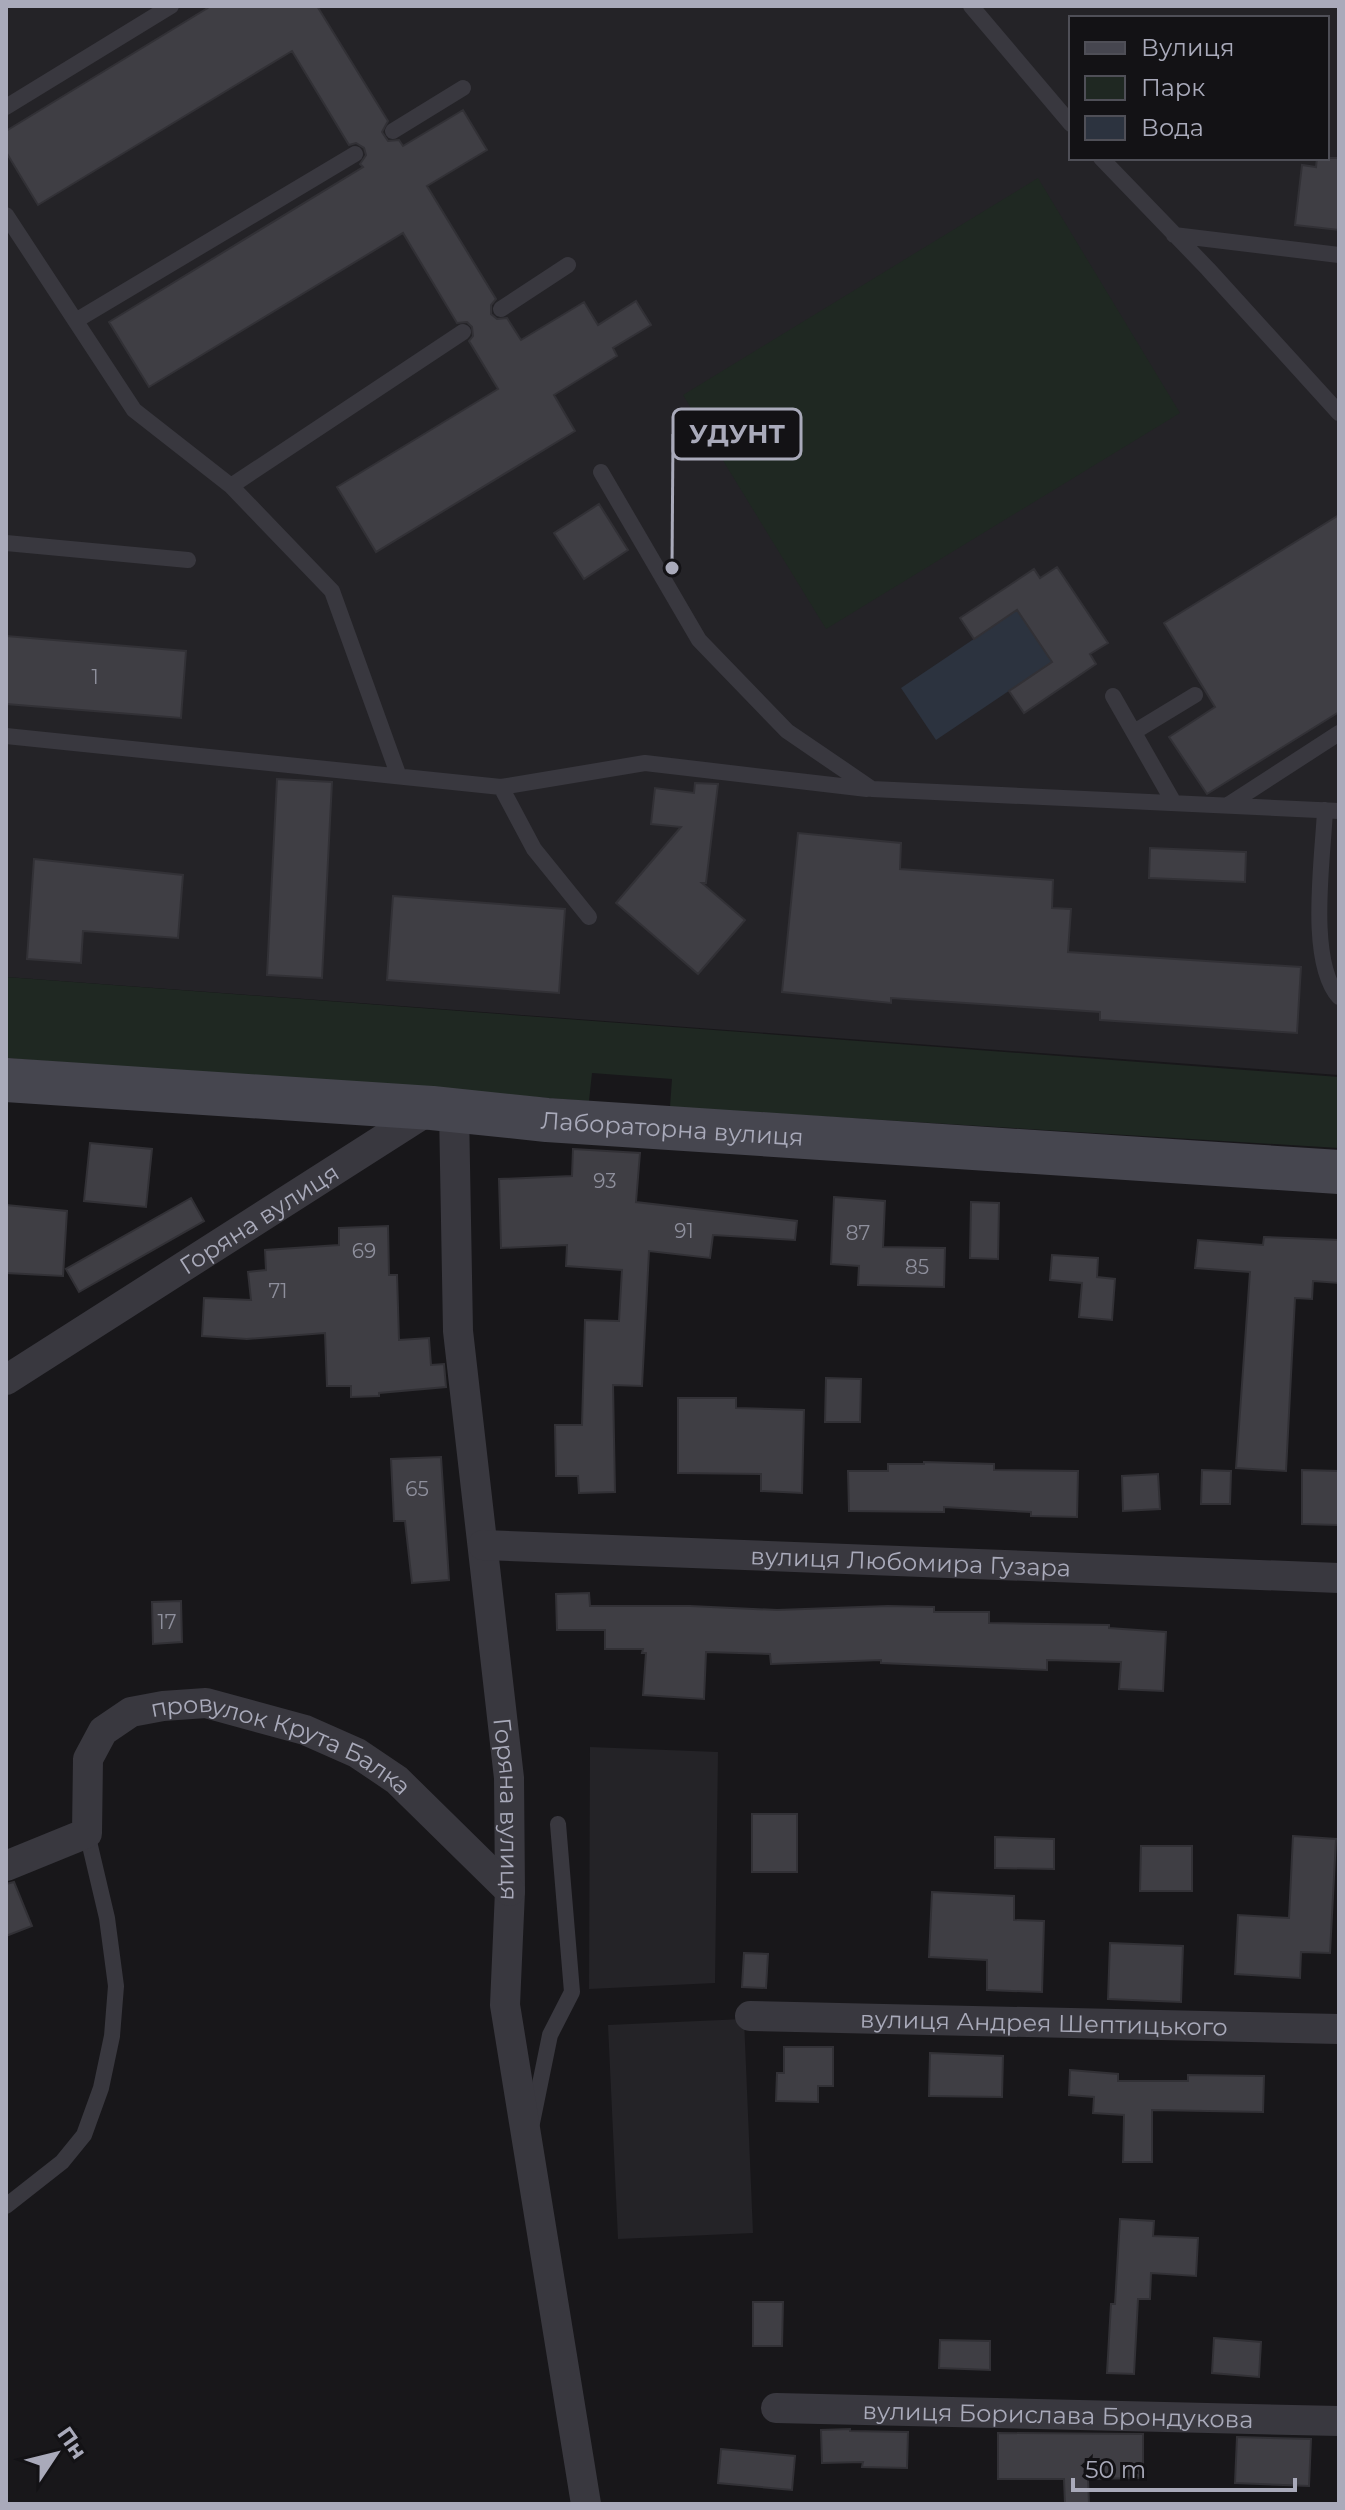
<svg xmlns="http://www.w3.org/2000/svg" width="1345" height="2510" font-family="Montserrat,sans-serif">
  <style>
    .built { fill: #242327; fill-rule: evenodd }
    .green { fill: #1f2822 }
    .water { fill: #2c333f }
    .building { fill: #3f3e44; stroke: #323136; stroke-width: 2 }
    .lines { fill: none; stroke-linecap: round; stroke-linejoin: round }
    .lane { stroke: #39383f; stroke-width: 16 }
    .street { stroke: #39383f; stroke-width: 30 }
    .secondary { stroke: #46464f; stroke-width: 44 }
    .labels { text-anchor: middle; dominant-baseline: central; stroke-width: 6; stroke-linejoin: round; paint-order: stroke }
    .number-label { font-size: 20px; fill: #8e8f9c }
    .street-label { font-size: 24px; fill: #a9aaba; stroke: #131215 }
    .leader { fill: none; stroke: #a9aaba; stroke-width: 3 }
    .callout-dot { fill: #a9aaba; stroke: #131215; stroke-width: 3 }
    .callout { fill: #131215; stroke: #a9aaba; stroke-width: 3 }
    .callout-label { font-size: 26px; text-anchor: middle; font-weight: bold; fill: #a9aaba }
  </style>
  <rect width="100%" height="100%" fill="#18171a"/>
  <path class="built" d="M6 6H1339V1075L6 977ZM1071 18H1327V158H1071Z
    M590 1747 718 1752 715 1983 589 1989Z
    M744 2019 753 2233 618 2239 608 2025Z"/>
  <path class="green" d="M1038 178 1180 413 826 629 683 395Z
    M6 977 1339 1077V1148L670 1107 672 1079 592 1073 589 1101 6 1058Z"/>
  <path class="water" d="M1017 610 1052 662 936 740 901 688Z"/>
  <path class="building" d="M211 6H317L388 121 382 132 388 141 399 140 403 146 463 110 487 150 427 186 496 299 491 305V314L497 319 507 318 521 340 584 302 598 325 636 301 651 325 613 348 617 356 554 395 575 431 376 552 337 487 498 389 469 341 473 336 472 327 467 322 457 323 403 233 149 387 109 322 363 167 360 164 366 155 364 148 356 143 349 145 292 51 38 205 6 152V131Z
    M1317 158H1339V230L1295 225 1302 165 1316 167Z
    M599 504 628 550 584 579 554 533Z
    M1339 515V712L1207 794 1169 737 1215 707 1164 623Z
    M1057 567 1108 643 1090 654 1096 664 1024 713 1009 691 1052 662 1017 610 974 639 960 618 1034 569 1040 578Z
    M6 636 186 651 181 718 6 704Z
    M277 779 332 782 322 978 267 975Z
    M695 783 718 784 706 883H702L745 920 698 974 616 903 681 827 651 824 655 788 694 793Z
    M798 833 901 843 900 869 1053 880 1052 908 1071 909 1068 952 1301 967 1297 1033 1100 1020V1012L891 998V1003L782 992Z
    M1150 848 1246 852 1245 882 1149 878Z
    M34 859 183 875 178 938 83 931 81 963 27 959Z
    M393 896 565 909 559 993 387 980Z
    M90 1143 152 1149 146 1207 84 1201Z
    M573 1149 640 1153 636 1202 797 1221 795 1240 713 1235 710 1258 649 1251 642 1386 613 1385 615 1492 579 1493 578 1476H556L555 1425H582L585 1320 619 1321 622 1270 566 1266 567 1245 501 1248 499 1179 572 1176Z
    M834 1197 885 1201 883 1247 945 1248 944 1287 858 1285 859 1266 831 1264Z
    M191 1198 204 1221 79 1292 66 1269Z
    M971 1202 999 1203 998 1259 970 1258Z
    M6 1205 67 1211 63 1276 6 1273Z
    M388 1226 389 1275H397L399 1340 429 1338 431 1365 444 1364 446 1387 379 1393V1396L351 1397V1386H327L325 1333 247 1339 202 1336 204 1298 251 1300 248 1272 266 1270 265 1250 339 1245V1228Z
    M1264 1237 1339 1240V1283L1313 1281 1312 1299 1295 1298 1286 1471 1236 1468 1250 1272 1195 1268 1198 1240 1263 1245Z
    M1052 1255 1098 1258 1097 1277 1115 1279 1112 1320 1079 1317 1082 1283 1050 1280Z
    M826 1378 861 1379 860 1422H825Z
    M678 1398H736V1408L804 1410 802 1493 761 1491V1474L678 1473Z
    M441 1457 449 1580 412 1583 405 1521H394L391 1459Z
    M924 1462 994 1464V1470L1078 1471 1077 1517 1031 1516V1512L944 1507V1512L849 1511 848 1471H888V1464H924Z
    M1202 1470 1231 1471 1230 1504H1201Z
    M1302 1470 1338 1471V1525L1302 1524Z
    M1158 1474 1160 1509 1123 1511 1122 1476Z
    M589 1593 590 1606H690L777 1610 888 1606 934 1607V1612H989V1623L1109 1625V1628L1166 1632 1163 1691 1119 1689 1121 1662 1047 1660V1670L881 1663V1660L771 1664 770 1654 706 1652 704 1699 643 1695 646 1653H642L643 1649H605V1630H557L556 1594Z
    M181 1601 182 1642 153 1644 152 1602Z
    M752 1814H797V1872H752Z
    M1293 1836 1336 1839 1330 1953 1301 1952 1300 1978 1235 1974 1238 1915 1289 1918Z
    M995 1837 1054 1839V1869L995 1868Z
    M1141 1846H1192V1891H1140Z
    M14 1882 32 1926 6 1936V1884Z
    M932 1892 1014 1896V1920L1044 1921 1042 1992 987 1990V1960L929 1957Z
    M1110 1943 1183 1946 1181 2002 1108 1999Z
    M744 1953 768 1954 766 1988 742 1987Z
    M784 2047H833V2086H818V2102L776 2101 777 2073H784Z
    M930 2053 1003 2056 1002 2097 929 2096Z
    M1070 2070 1118 2074V2081H1188V2075L1264 2076 1263 2112 1152 2110V2162H1123L1124 2115 1093 2113 1094 2097 1069 2095Z
    M1120 2219 1154 2221 1153 2236 1198 2238 1196 2276 1151 2273 1150 2299H1138L1134 2374 1107 2373 1111 2304H1115Z
    M753 2302H783L782 2346H753Z
    M1214 2338 1261 2342 1259 2377 1212 2373Z
    M940 2340 990 2341V2370L939 2368Z
    M850 2429V2431L908 2432 907 2468 862 2467 863 2462 822 2463 821 2430Z
    M998 2433 1143 2434V2478L1088 2479 1089 2504H1065L1064 2479H998Z
    M1237 2437 1311 2439 1309 2486 1235 2483Z
    M721 2449 795 2456 792 2490 718 2483Z"/>
  <g class="lines">
    <path class="lane" d="M971 6 1071 124
      M6 107 171 6
      M393 131 463 88
      M1101 158 1208 269 1339 413
      M6 215 134 410 231 486 332 591 398 774
      M1174 235 1339 255
      M501 309 568 265
      M77 320 355 154
      M601 472 699 640 787 731 872 789 1339 811
      M231 486 463 332
      M6 543 188 560
      M1113 696 1174 803
      M1134 732 1195 695
      M6 736 501 787 645 763 867 789
      M501 787 534 849 589 917
      M1228 805 1339 733
      M1325 810C1323 858 1307 961 1339 997
      M532 2123 550 2035 572 1992 558 1824
      M6 2206 62 2162 84 2135 101 2088 112 2036 116 1986 107 1918 87 1833"/>
    <g class="street">
      <path id="s1" d="M454 1110 458 1331 509 1778 510 1891 505 2005 586 2504"/>
      <path id="s2" d="M6 1380 432 1108"/>
      <path id="s3" d="M483 1545 1339 1578"/>
      <path id="s4" d="M6 1866 87 1833 88 1759 103 1731 131 1712 163 1706 206 1703 305 1730 357 1753 397 1780 510 1891"/>
      <path id="s5" d="M750 2016 1339 2029"/>
      <path id="s6" d="M776 2408 1339 2421"/>
    </g>
    <path class="secondary" id="s7" d="M6 1080 432 1108 547 1120 1339 1172"/>
  </g>
  <g class="labels">
    <g class="number-label">
      <text x="95" y="677">1</text>
      <text x="605" y="1181">93</text>
      <text x="684" y="1231">91</text>
      <text x="858" y="1233">87</text>
      <text x="364" y="1251">69</text>
      <text x="917" y="1267">85</text>
      <text x="278" y="1291">71</text>
      <text x="417" y="1489">65</text>
      <text x="167" y="1622">17</text>
    </g>
    <g class="street-label">
      <text stroke="none"><textPath href="#s7" startOffset="668">Лабораторна вулиця</textPath></text>
      <text stroke="none"><textPath href="#s2" startOffset="300">Горяна вулиця</textPath></text>
      <text stroke="none"><textPath href="#s3" startOffset="428">вулиця Любомира Гузара</textPath></text>
      <text stroke="none"><textPath href="#s4" startOffset="386">провулок Крута Балка</textPath></text>
      <text stroke="none"><textPath href="#s1" startOffset="702">Горяна вулиця</textPath></text>
      <text stroke="none"><textPath href="#s5" startOffset="294">вулиця Андрея Шептицького</textPath></text>
      <text stroke="none"><textPath href="#s6" startOffset="282">вулиця Борислава Брондукова</textPath></text>
    </g>
  </g>
  <path class="leader" d="M672 568L673 434"/>
  <circle class="callout-dot" cx="672" cy="568" r="8"/>
  <rect class="callout" x="673" y="409" width="128" height="50" rx="8"/>
  <g class="callout-label">
    <text x="737" y="443">УДУНТ</text>
  </g>
  <rect width="1345" height="2510" fill="none" stroke="#a9aaba" stroke-width="16"/>
  <rect x="1069" y="16" width="260" height="144" fill="#131215" stroke="#4f4f57" stroke-width="2"/>
  <rect x="1085" y="42" width="40" height="12" fill="#46464f" stroke="#4f4f57" stroke-width="2"/>
  <text x="1141" y="56" font-size="24" fill="#a9aaba">Вулиця</text>
  <rect x="1085" y="76" width="40" height="24" fill="#1f2822" stroke="#4f4f57" stroke-width="2"/>
  <text x="1141" y="96" font-size="24" fill="#a9aaba">Парк</text>
  <rect x="1085" y="116" width="40" height="24" fill="#2c333f" stroke="#4f4f57" stroke-width="2"/>
  <text x="1141" y="136" font-size="24" fill="#a9aaba">Вода</text>
  <g transform="translate(56 2454) rotate(55)" stroke="#131215" stroke-width="6" paint-order="stroke">
  <path d="M0-6L14 30L0 20L-14 30Z" fill="#a9aaba"/>
  <text y="-12" font-size="22" font-weight="bold" text-anchor="middle" fill="#a9aaba">Пн</text>
  </g>
  <path d="M1073 2478v12h222v-12" fill="none" stroke="#a9aaba" stroke-width="4"/>
  <text x="1085" y="2478" font-size="24" fill="#a9aaba" stroke="#131215" stroke-width="6" paint-order="stroke">50 m</text>
</svg>
